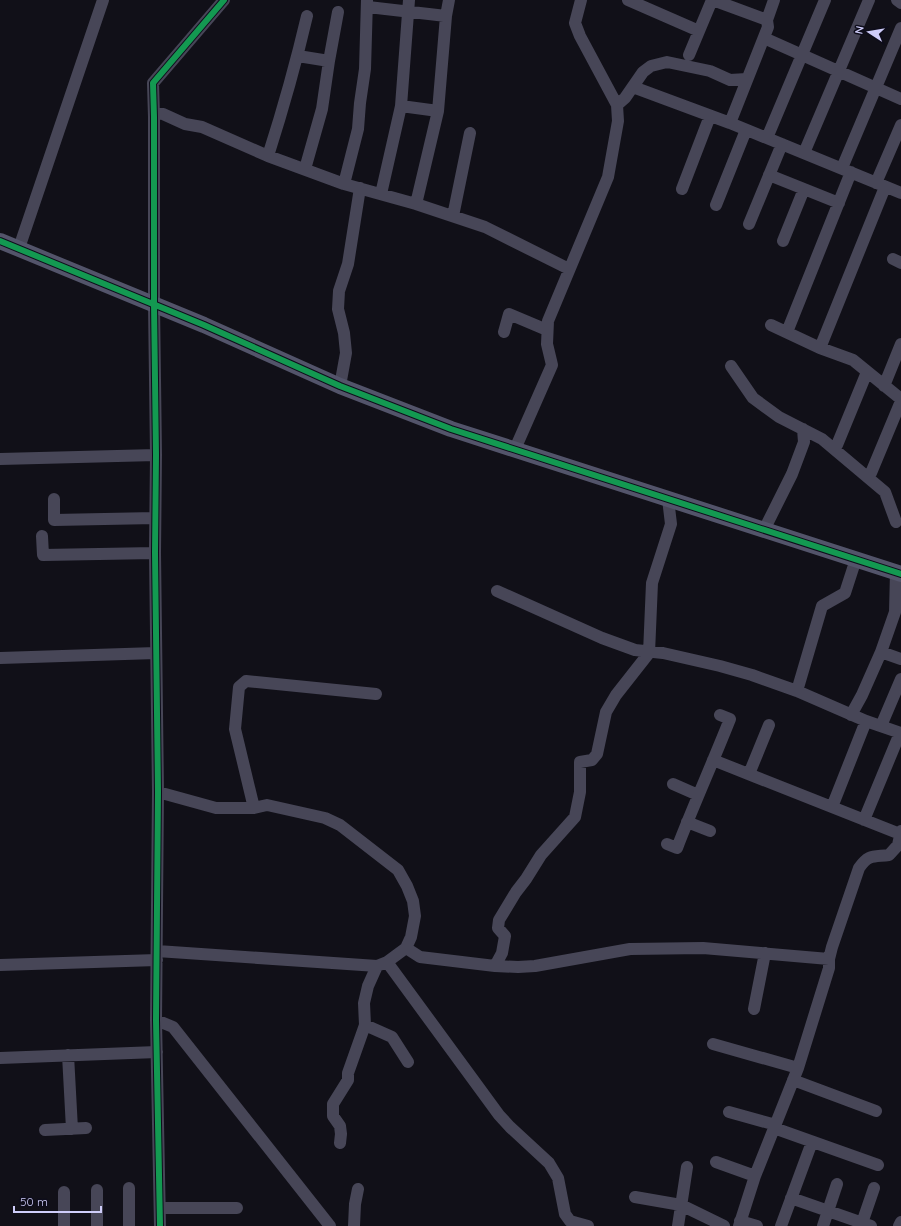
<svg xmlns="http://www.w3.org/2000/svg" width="901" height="1226" font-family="Quicksand,sans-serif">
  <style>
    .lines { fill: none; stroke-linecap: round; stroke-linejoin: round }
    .street { stroke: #474657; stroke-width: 12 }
    .secondary { stroke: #53546a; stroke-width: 16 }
    .cycleway-casing { stroke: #0e0d1b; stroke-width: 8 }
    .cycleway { stroke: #139951; stroke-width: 6 }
  </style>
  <rect width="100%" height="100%" fill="#111018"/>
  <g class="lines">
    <path class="street" d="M628 0 699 31
      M713 0 767 20
      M897 0 901 3
      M368 7 446 16
      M764 38 901 99
      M689 55 712 0
      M298 56 329 61
      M633 87 730 123 901 193
      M617 105 625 98 643 72 651 66 667 62 710 71 730 80 747 79
      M401 106 438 111
      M154 113 163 114 185 124 202 127 268 156 344 184 416 204 485 227 569 269
      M730 123 768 27 767 20 774 0
      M767 138 825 0
      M804 153 869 0
      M268 156C283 109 296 63 307 16
      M842 168 901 28
      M305 169 322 109 329 61 338 12
      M769 175 839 203
      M876 183 901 125
      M344 184 358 129 360 103 365 69 367 0
      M682 189 710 116
      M381 194 401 106 409 0
      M416 204 438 111 446 16 449 0
      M716 205 746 130
      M453 216 470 133
      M749 224 782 144
      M783 241 804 189
      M19 248 103 0
      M893 259 901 263
      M771 325 820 348 853 360 901 399
      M504 332 509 314 547 330
      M787 332 851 172
      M820 348 885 187
      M731 366 753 398 779 417 822 439 885 492 896 522
      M340 386 346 353 344 333 338 309 339 291 348 264 360 188
      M884 386 901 344
      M837 445 867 372
      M515 449 552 365 547 344 548 321 608 177 618 121 617 105 580 36 575 23 581 0
      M0 459 156 455
      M871 473 901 401
      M54 499V520L155 518
      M764 530 792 474 804 442 803 429
      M42 536 43 555 155 553
      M497 591 602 638 635 650 663 653 720 666 752 675 797 691 822 606 845 593 856 559
      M881 652 901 659
      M0 658 156 653
      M797 691 866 721 901 733
      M851 715 862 695 881 652 895 612 896 572
      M881 726 901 679
      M713 760 900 834
      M749 774 769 725
      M673 784 698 795
      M832 807 866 721
      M254 808 235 729 239 687 246 681 376 694
      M864 820 900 733
      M687 822 710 831
      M667 844 677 848C694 804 713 762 730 719L720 715
      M406 948 420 957 495 966 518 967 535 966 630 949 703 948 829 959
      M157 951 377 966 387 962 406 948 411 937 415 916 413 901 407 886 398 870 340 825 325 818 267 805 254 808H216L158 792
      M387 962 499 1115 510 1127 549 1163 558 1178 565 1214 570 1221 588 1226
      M0 965 157 960
      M495 966 502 953 505 936 498 928 499 920 516 892 526 879 541 855 575 817 580 792V762L592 760 597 754 606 712 616 695 649 653 652 583 671 524 668 499
      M754 1009 765 953
      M156 1020 173 1027 330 1226
      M365 1025 392 1037 408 1062
      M713 1044 798 1068
      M68 1055 72 1129
      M0 1058 157 1052
      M793 1080 876 1111
      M729 1112 776 1125
      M774 1128 878 1165
      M45 1130 86 1128
      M340 1143 341 1134 340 1126 333 1116V1104L348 1080V1073L365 1025 364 1003 368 986 377 966
      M716 1162 755 1176
      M129 1188V1226
      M97 1190V1226
      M64 1192V1226
      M635 1197 681 1205 724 1226
      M791 1198 871 1226
      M160 1208H237
      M740 1221 757 1226
      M160 1226 156 1020 158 792 155 553 156 455 154 304V117L153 83 224 0
      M354 1226 355 1204 358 1189
      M678 1226 687 1167
      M739 1226 755 1176 798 1068 829 968V959L832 947 859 868C869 854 873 857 889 855L898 845 901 831
      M781 1226 812 1142
      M823 1226 837 1184
      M861 1226 874 1188
      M899 1226 901 1222"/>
    <path class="secondary" d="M0 241 204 325 340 386 451 429 901 574"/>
    <g class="cycleway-casing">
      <path id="cycleway" d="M0 241 204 325 340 386 451 429 901 574
        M160 1226 156 1020 158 792 155 553 156 455 154 304V117L153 83 224 0"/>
    </g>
    <use href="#cycleway" class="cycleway"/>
  </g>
  <g transform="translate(869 32) rotate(282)" stroke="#0e0d1b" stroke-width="3" paint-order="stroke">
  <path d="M0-3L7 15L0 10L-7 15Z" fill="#cfcdf9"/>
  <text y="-6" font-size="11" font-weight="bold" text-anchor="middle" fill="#cfcdf9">N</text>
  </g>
  <path d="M14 1206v6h87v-6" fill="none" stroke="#cfcdf9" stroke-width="2"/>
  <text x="20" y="1206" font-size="12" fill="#cfcdf9" stroke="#0e0d1b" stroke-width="3" paint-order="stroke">50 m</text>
</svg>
